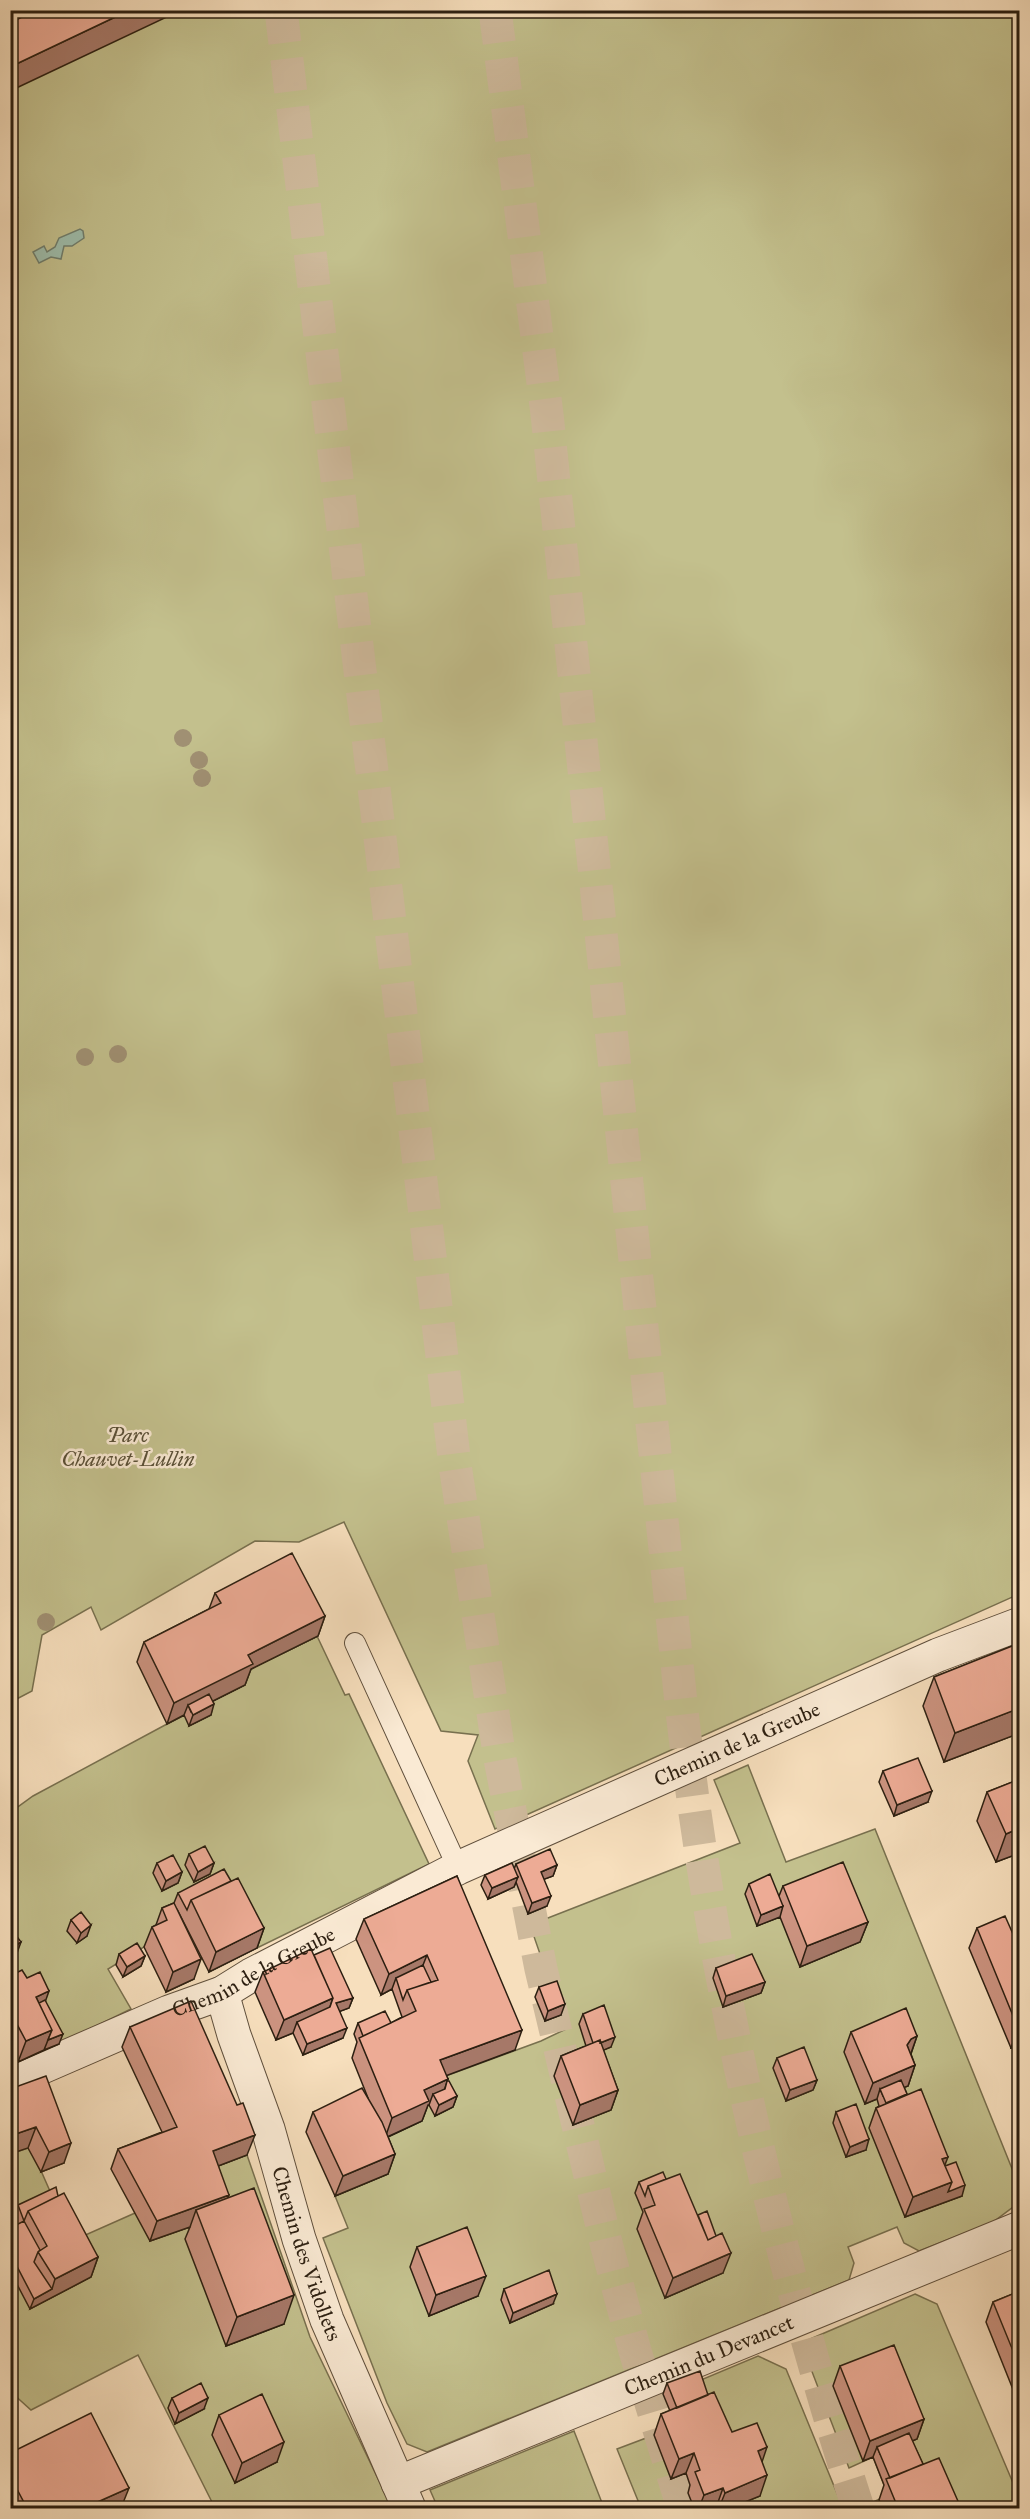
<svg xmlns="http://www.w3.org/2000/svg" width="1030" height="2519" font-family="'IM FELL Great Primer',serif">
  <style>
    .green { fill: #c3c08d; stroke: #78704f; stroke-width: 1.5 }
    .water { fill: #9ebdab; stroke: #707e6d; stroke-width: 1.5 }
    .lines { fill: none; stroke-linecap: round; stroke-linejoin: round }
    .highway-tunnel { stroke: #ceb99b; stroke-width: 33; stroke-dasharray: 33 16; stroke-linecap: butt }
    .lane-casing { stroke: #5f4f3c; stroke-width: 22 }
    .street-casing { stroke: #5f4f3c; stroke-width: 35 }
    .lane { stroke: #faead4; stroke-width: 20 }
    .street { stroke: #faead4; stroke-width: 33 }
    .tree { fill: #a09073 }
    .wall { fill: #cc9380; stroke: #2c1f11; stroke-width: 1.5 }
    .shaded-wall { fill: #a67868; stroke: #2c1f11; stroke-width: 1.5 }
    .building { fill: #edab95; stroke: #2c1f11; stroke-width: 1.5 }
    .labels { text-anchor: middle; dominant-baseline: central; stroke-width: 5; stroke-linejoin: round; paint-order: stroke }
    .park-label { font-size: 21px; font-style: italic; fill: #594f36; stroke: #faead4 }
    .street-label { font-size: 21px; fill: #2c1f11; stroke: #faead4 }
  </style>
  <rect width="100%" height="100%" fill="#f7dfbd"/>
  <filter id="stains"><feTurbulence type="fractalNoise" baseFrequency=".00333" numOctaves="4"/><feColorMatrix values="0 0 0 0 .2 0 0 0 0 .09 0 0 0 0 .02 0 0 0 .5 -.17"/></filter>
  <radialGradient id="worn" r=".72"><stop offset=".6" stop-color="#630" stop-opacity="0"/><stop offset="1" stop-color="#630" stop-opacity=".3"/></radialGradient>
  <path class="green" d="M11 11H1019V1594L495 1829 468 1761 478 1735 441 1731 344 1522 299 1542 255 1541 101 1630 91 1607 42 1635 32 1691 11 1702 10 294 17 290 11 282Z
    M317 1636 345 1695 349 1694 429 1864 257 1948 221 1880 174 1904 144 1947 108 1969 131 2009 59 2044 11 1992V1957L17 1953 11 1945V1812L33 1796 167 1724 245 1685 240 1675Z
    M748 1765 786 1862 875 1829 1019 2186 1017 2204 993 2222 919 2251 904 2243 897 2227 848 2247 854 2263 849 2280 427 2452 407 2444 387 2403 323 2238 348 2228 335 2196 388 2174 374 2142 432 2081 541 2041 566 2029 530 1925 740 1843 714 1780Z
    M28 2148 34 2155 72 2241 135 2213 205 2171 247 2155 310 2337 392 2508H215L138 2355 31 2410 11 2392V2154Z
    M915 2294 937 2304 1019 2497V2508H861L888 2495 873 2457 849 2468 801 2343Z
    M758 2356 786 2369 843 2508H641L617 2449 654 2435 696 2382Z
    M574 2431 604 2508H438L430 2490Z"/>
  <path class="water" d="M80 229 83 231 84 238 72 246H64L61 259 51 257 39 263 33 252 44 246 47 252 55 247 59 238Z"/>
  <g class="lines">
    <path class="highway-tunnel" d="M281 10 455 1465 500 1759 541 1969 606 2243 635 2351 683 2508
      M495 10 547 414 680 1693C709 1965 774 2248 858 2508"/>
    <g class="lane-casing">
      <path id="lane" d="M355 1643 458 1868"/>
    </g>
    <g class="street-casing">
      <g id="street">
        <path id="s1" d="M222 1993 234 2035 268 2129 299 2239 327 2320 409 2508"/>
        <path id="s2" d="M10 2081 169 2012 222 1993 251 1975 458 1868 938 1655 1020 1624"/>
        <path id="s3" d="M398 2483 1020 2228"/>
      </g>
    </g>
    <use href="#lane" class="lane"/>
    <use href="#street" class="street"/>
  </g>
  <g class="tree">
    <circle cx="183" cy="738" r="9"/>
    <circle cx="199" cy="760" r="9"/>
    <circle cx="202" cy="778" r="9"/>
    <circle cx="118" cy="1054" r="9"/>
    <circle cx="85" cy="1057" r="9"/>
    <circle cx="46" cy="1622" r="9"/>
  </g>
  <path class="wall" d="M215 1593 325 1616 318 1636 251 1669 245 1685 213 1701 211 1715 189 1726 184 1715 167 1724 137 1662 144 1642 209 1609Z
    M1020 1643V1733L944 1762 923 1706 934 1677Z
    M883 1771 928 1802 894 1816 879 1782Z
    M1020 1779V1853L996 1862 977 1821 987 1792Z
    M189 1854 214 1863 210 1874 194 1882 185 1865Z
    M157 1863 182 1872 178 1883 162 1891 153 1873Z
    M516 1864 557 1865 553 1876 544 1879 547 1906 528 1914 516 1882 514 1887 488 1899 481 1885 485 1875 514 1869Z
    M457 1876 515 2050 446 2075 448 2079 447 2081 457 2096 453 2107 435 2116 429 2105H428L422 2121 388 2137 395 2154 388 2174 335 2196 306 2132 313 2112 368 2098 352 2058 357 2042 354 2034 358 2023H391L402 2017 392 1989 381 1995 356 1939 364 1919Z
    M231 1881 264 1928 257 1948 209 1972 177 1909 194 1979 166 1992 144 1947 152 1927 156 1925 162 1908 174 1903 178 1893Z
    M749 1884 779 1896 783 1886 868 1922 860 1942 800 1967 780 1917 757 1926 745 1894Z
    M71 1920 87 1936 77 1943 67 1931Z
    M977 1928 1020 1950V2045L1011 2048 969 1948Z
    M119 1954 145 1956 141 1966 123 1977 116 1965Z
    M314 1955 353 1998 349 2008 340 2011 343 2038 303 2055 293 2033 276 2040 255 1992 263 1972Z
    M716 1968 765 1982 761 1993 723 2007 713 1978Z
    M10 1976 27 1978 45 2000 59 2044 18 2062 10 2046Z
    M539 1987 561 2015 545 2021 535 1997Z
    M583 2014 611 2047 603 2050 618 2090 611 2110 573 2125 554 2076 561 2056 586 2046 579 2024Z
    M130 2027 247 2155 218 2166 228 2197 284 2324 226 2346 185 2239 190 2227 150 2241 111 2169 118 2149 162 2132 122 2047Z
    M851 2032 917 2036 911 2054 915 2065 908 2086 904 2087 907 2094 945 2166 962 2196 905 2217 869 2128 876 2108 879 2106 877 2099 865 2104 844 2052Z
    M777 2058 817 2080 813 2090 786 2101 773 2068Z
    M10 2089 64 2163 41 2172 28 2148Z
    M836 2112 866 2150 846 2157 833 2123Z
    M666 2179 723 2273 665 2298 637 2229 643 2212 635 2193 639 2182Z
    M58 2196 98 2257 91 2277 30 2309 10 2271V2228L18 2225 14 2215 18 2205Z
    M417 2247 478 2296 429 2316 410 2267Z
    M504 2289 553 2304 510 2323 501 2300Z
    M1020 2291V2395L1016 2397 986 2322 993 2302Z
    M840 2366 924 2419 917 2439 912 2441 923 2464 961 2508H883L879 2500 884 2485 873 2457 863 2461 833 2386Z
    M667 2383 708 2395 732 2432 762 2461 760 2496 730 2508H694L688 2493 690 2485 686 2473 671 2479 654 2435 661 2414 670 2411 663 2394Z
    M172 2398 204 2409 175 2424 168 2408Z
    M219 2415 277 2462 235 2483 212 2435Z
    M10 2453 121 2508H10Z"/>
  <path class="shaded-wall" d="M130 10H173L171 15 10 91V67Z
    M17 199 10 218V204Z
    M325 1616 318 1636 251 1669 245 1685 191 1712 188 1705 184 1715 167 1724 174 1703 248 1655Z
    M214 1704 211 1715 189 1726 193 1715Z
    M1020 1708V1733L944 1762 955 1733Z
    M932 1791 928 1802 894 1816 897 1805Z
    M1020 1828V1853L996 1862 1006 1834Z
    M214 1863 210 1874 194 1882 198 1872Z
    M557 1865 553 1876 537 1882 541 1872Z
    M182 1872 178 1883 162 1891 166 1881Z
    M518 1877 514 1887 488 1899 492 1888Z
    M551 1896 547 1906 528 1914 532 1903Z
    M783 1906 780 1917 757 1926 761 1915Z
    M868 1922 860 1942 800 1967 807 1946Z
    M91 1925 87 1936 77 1943 81 1933Z
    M264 1928 257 1948 209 1972 216 1952Z
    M21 1942 17 1953 10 1957V1949Z
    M427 1955 419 1975 396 1978 392 1989 381 1995 389 1974Z
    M145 1956 141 1966 123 1977 127 1967Z
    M201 1959 194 1979 166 1992 173 1972Z
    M765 1982 761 1993 723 2007 726 1996Z
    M49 1991 42 2011 36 1997Z
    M333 1998 326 2018 297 2022 293 2033 276 2040 284 2020Z
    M353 1998 349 2008 333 2014 336 2003Z
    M565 2004 561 2015 545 2021 548 2011Z
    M347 2028 343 2038 303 2055 307 2044Z
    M1018 2028H1020V2045L1011 2048Z
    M52 2030 44 2050 18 2062 26 2041Z
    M522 2030 515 2050 432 2081 440 2060Z
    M63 2034 59 2044 44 2050 48 2040Z
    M917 2036 910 2056 907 2045 911 2039Z
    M615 2037 611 2047 590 2056 593 2046Z
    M915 2065 908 2086 883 2096 880 2089 877 2099 865 2104 873 2083Z
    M448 2079 441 2100 433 2094 429 2105H428L422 2121 385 2138 392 2118 424 2090Z
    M817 2080 813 2090 786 2101 790 2090Z
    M618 2090 611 2110 573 2125 580 2105Z
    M457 2096 453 2107 435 2116 439 2105Z
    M36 2127 28 2148 10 2154V2136Z
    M255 2135 247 2155 205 2171 213 2151Z
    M869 2139 866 2150 846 2157 850 2147Z
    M71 2143 64 2163 41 2172 49 2152Z
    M395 2154 388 2174 335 2196 343 2176Z
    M948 2157 941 2175 942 2159Z
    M952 2182 965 2185 962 2196 905 2217 913 2197Z
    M229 2195 222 2215 196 2210 190 2227 150 2241 157 2221Z
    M731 2253 723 2273 665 2298 673 2278Z
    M98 2257 91 2277 30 2309 34 2299 52 2289 55 2279Z
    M486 2276 478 2296 429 2316 436 2295Z
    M557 2294 553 2304 510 2323 513 2313Z
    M294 2295 284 2324 226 2346 237 2317Z
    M1020 2386V2395L1016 2397Z
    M208 2398 204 2409 175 2424 179 2413Z
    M924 2419 917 2439 880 2454 877 2447 873 2457 863 2461 870 2441Z
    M284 2442 277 2462 235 2483 242 2463Z
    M767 2447 760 2468 758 2451Z
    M694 2453 686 2473 671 2479 679 2459Z
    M767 2475 760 2496 730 2508H719L725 2493Z
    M129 2488 121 2508H84Z
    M723 2488 716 2508H699L704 2495Z"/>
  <path class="building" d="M36 10H130L10 67V23Z
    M10 185 17 199 10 204Z
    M292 1553 325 1616 248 1655 253 1664 174 1703 144 1642 221 1603 215 1593Z
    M1020 1643V1708L955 1733 934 1677Z
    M209 1694 214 1704 193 1715 188 1705Z
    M918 1758 932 1791 897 1805 883 1771Z
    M1020 1779V1828L1006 1834 987 1792Z
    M205 1846 214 1863 198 1872 189 1854Z
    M550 1849 557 1865 541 1872 551 1896 532 1903 516 1864Z
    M173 1855 182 1872 166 1881 157 1863Z
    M843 1862 868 1922 807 1946 783 1886Z
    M512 1863 518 1877 492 1888 485 1875Z
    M224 1869 231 1881 191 1900 187 1910 178 1893Z
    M770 1874 783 1906 761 1915 749 1884Z
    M457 1876 522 2030 440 2060 448 2079 424 2090 429 2101 392 2118 359 2038 416 2011 407 1990 438 1980 427 1955 389 1974 364 1919Z
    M238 1878 264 1928 216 1952 191 1900Z
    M174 1903 201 1959 173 1972 152 1927 167 1920 162 1908Z
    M81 1912 91 1925 81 1933 71 1920Z
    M1005 1916 1020 1950V2028H1018L977 1928Z
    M15 1934 21 1942 10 1949V1936Z
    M137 1943 145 1956 127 1967 119 1954Z
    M330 1948 353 1998 336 2003 347 2028 307 2044 297 2022 330 2007 333 1998 314 1955Z
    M311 1949 333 1998 284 2020 263 1972Z
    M752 1954 765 1982 726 1996 716 1968Z
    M423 1965 431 1982 407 1990 403 2000 396 1978Z
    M22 1970 27 1978 40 1972 49 1991 36 1997 52 2030 26 2041 10 2011V1976Z
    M557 1981 565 2004 548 2011 539 1987Z
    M45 2000 63 2034 48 2040 52 2030 39 2003Z
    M191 2001 237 2105 243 2103 255 2135 213 2151 229 2195 157 2221 118 2149 177 2127 130 2027Z
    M604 2005 615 2037 600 2043V2040L593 2043 583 2014Z
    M906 2008 917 2036 911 2039 907 2045 915 2065 873 2083 851 2032Z
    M385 2011 391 2023 363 2036 358 2023Z
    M600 2040 618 2090 580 2105 561 2056Z
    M804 2047 817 2080 790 2090 777 2058Z
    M46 2076 71 2143 49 2152 36 2127 10 2136V2089Z
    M901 2080 907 2094 886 2103 880 2089Z
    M447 2081H449L457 2096 439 2105 433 2094 445 2089Z
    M362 2088 382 2122 395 2154 343 2176 313 2112Z
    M921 2089 948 2157 942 2159 952 2182 913 2197 876 2108Z
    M856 2104 869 2139 850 2147 836 2112Z
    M956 2162 965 2185 948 2192 952 2182 945 2166Z
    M663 2172 666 2179 648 2186 645 2196 639 2182Z
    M680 2174 708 2240 722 2233 731 2253 673 2278 644 2209 655 2205 648 2186Z
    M56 2187 58 2196 28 2211 24 2221 18 2205Z
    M254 2188 294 2295 237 2317 196 2210Z
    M64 2193 98 2257 55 2279 38 2252 47 2246 28 2211Z
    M707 2211 716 2236 708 2240 698 2215Z
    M24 2221 40 2250 38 2252 34 2262 52 2289 34 2299 10 2253V2228Z
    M467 2227 486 2276 436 2295 417 2247Z
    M549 2270 557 2294 513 2313 504 2289Z
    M1020 2291V2368L993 2302Z
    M894 2345 924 2419 870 2441 840 2366Z
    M700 2371 708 2395 677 2408 667 2383Z
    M201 2383 208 2398 179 2413 172 2398Z
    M714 2392 732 2432 757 2423 767 2447 758 2451 767 2475 725 2493 723 2488 704 2495 695 2472 700 2470 694 2453 679 2459 661 2414Z
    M262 2394 284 2442 242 2463 219 2415Z
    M91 2413 129 2488 84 2508H27L10 2476V2453Z
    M909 2433 923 2464 890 2478 877 2447Z
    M939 2458 961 2508H898L886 2479Z
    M10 2492 18 2508H10Z"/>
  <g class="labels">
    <g class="park-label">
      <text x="128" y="1435">Parc<tspan x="128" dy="24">Chauvet-Lullin</tspan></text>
    </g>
    <g class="street-label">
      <text stroke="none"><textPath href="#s2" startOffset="802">Chemin de la Greube</textPath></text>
      <text stroke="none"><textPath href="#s2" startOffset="267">Chemin de la Greube</textPath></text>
      <text stroke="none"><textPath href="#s1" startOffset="274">Chemin des Vidollets</textPath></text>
      <text stroke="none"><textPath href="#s3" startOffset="336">Chemin du Devancet</textPath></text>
    </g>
  </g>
  <rect width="1030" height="2519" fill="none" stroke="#f7dfbd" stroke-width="36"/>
  <rect x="12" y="12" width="1006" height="2495" fill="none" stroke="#2c1f11" stroke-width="3"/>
  <rect x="18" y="18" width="994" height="2483" fill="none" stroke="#2c1f11" stroke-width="1.5"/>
  <rect width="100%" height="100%" filter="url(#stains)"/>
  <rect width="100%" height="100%" fill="url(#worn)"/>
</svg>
